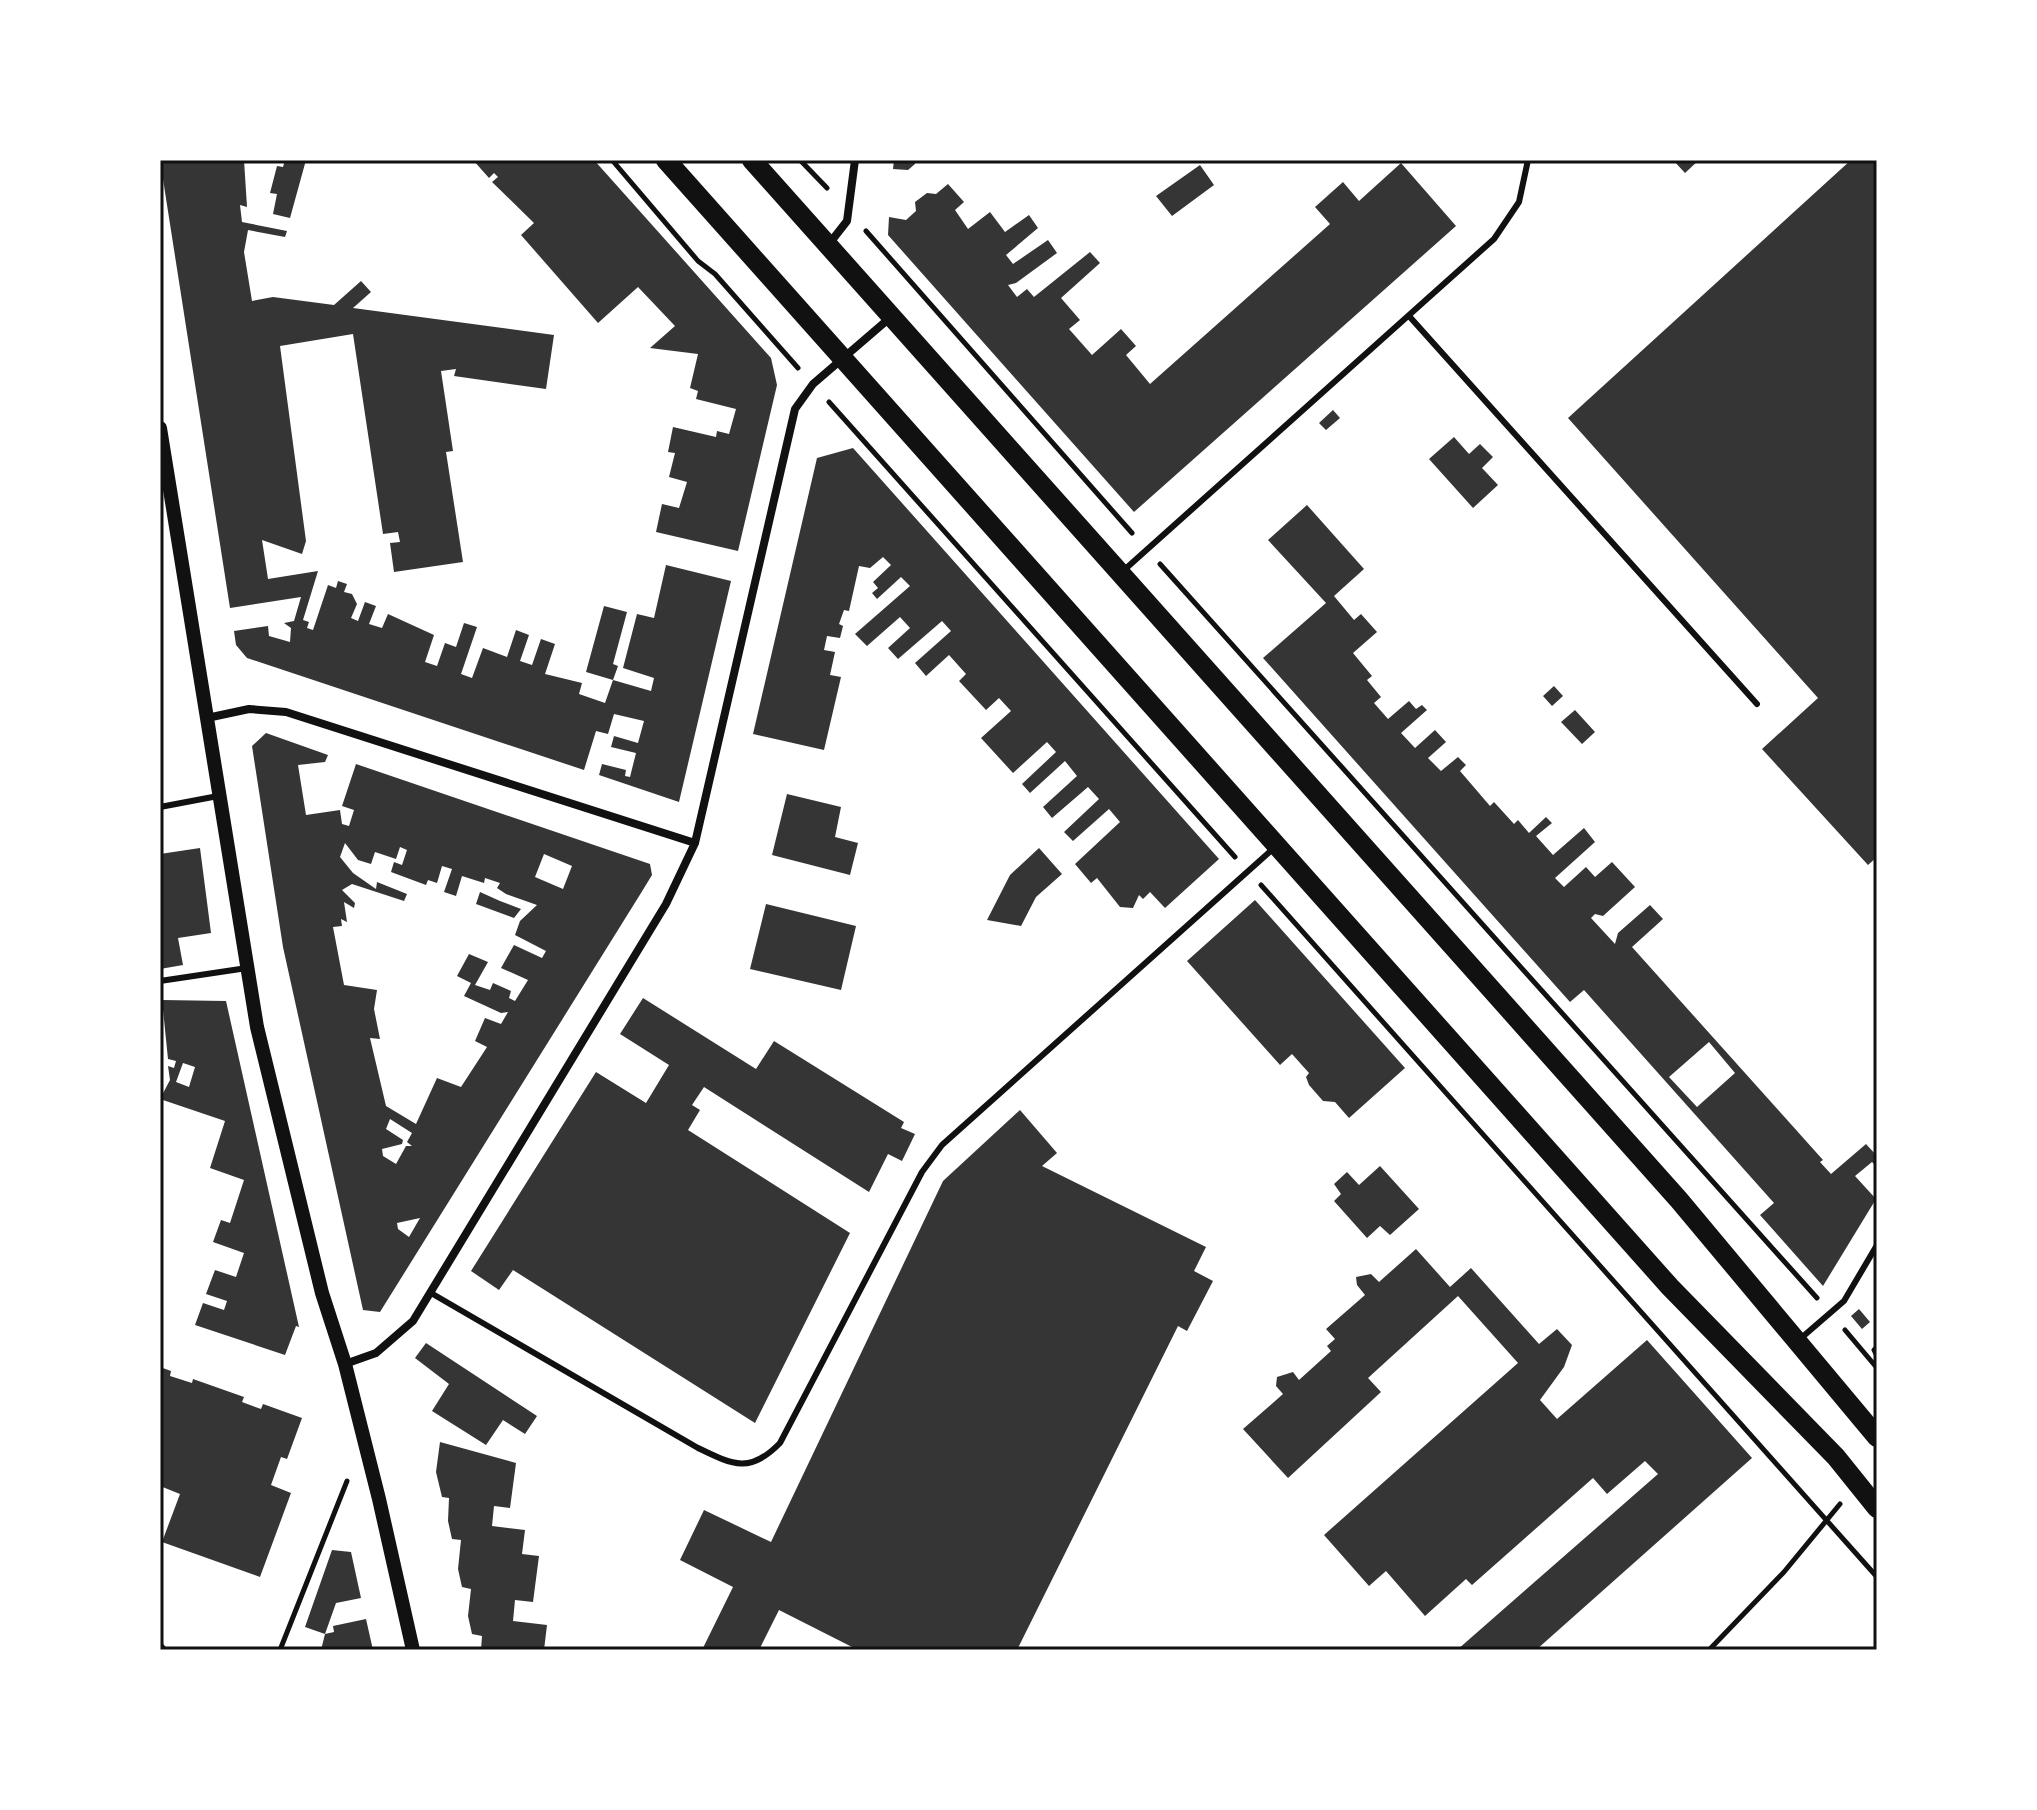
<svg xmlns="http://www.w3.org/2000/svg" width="2037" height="1810" font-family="'Public Sans',sans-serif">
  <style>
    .building { fill: #353535; fill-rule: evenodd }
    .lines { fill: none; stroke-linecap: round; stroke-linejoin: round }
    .path { stroke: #111; stroke-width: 5 }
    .service { stroke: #111; stroke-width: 6 }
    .minor { stroke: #111; stroke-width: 8 }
    .tertiary { stroke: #111; stroke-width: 14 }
    .primary { stroke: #111; stroke-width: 20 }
    .neatline { fill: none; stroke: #111; stroke-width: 3 }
  </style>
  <rect width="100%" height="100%" fill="#fff"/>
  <path class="building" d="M160 160H244L247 207 240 205 242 222 287 231 285 237 248 230 244 252 252 301 273 297 334 305 361 281 371 292 353 308 554 335 546 389 454 376 456 369 441 371 453 451 446 452 463 562 394 572 390 543 400 542 398 532 383 534 353 334 280 346 306 541 302 554 262 540 268 579 318 571 303 620 309 622 307 628 313 630 328 585 336 588 338 581 347 584 344 592 352 594 357 604 351 618 358 621 365 602 376 606 369 624 382 628 388 614 434 635 425 662 437 666 445 643 456 647 464 623 477 627 461 674 472 678 483 648 507 657 516 630 529 635 520 661 532 665 541 639 555 644 545 674 582 683 579 694 605 703 613 680 651 691 654 678 623 668 637 614 654 618 666 565 731 581 679 802 599 775 602 764 626 770 625 776 630 777 636 753 611 747 614 736 638 743 644 721 614 714 608 734 596 731 584 770 247 658 236 645 234 631 268 626 269 636 290 642 291 628 284 623 294 621 301 597 230 608Z
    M285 160H306L290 218 273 214 277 194 270 193 277 166 283 167Z
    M473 160H594L771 358 777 385 738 551 656 532 662 504 679 508 687 482 669 477 675 453 668 452 673 427 716 437 717 431 729 434 736 409 696 399 698 391 690 388 698 354 650 348 675 326 638 287 598 323 521 235 534 223 492 182 498 177 494 173 489 178Z
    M894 160H915V164L908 170 893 169Z
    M1673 160H1699L1685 173Z
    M1851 160H1877V857L1868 865 1762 749 1818 698 1568 418Z
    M1401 163 1456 226 1134 512 888 235 889 217 906 220 916 211 915 202 927 193 936 194 948 184 964 202 955 210 968 229 990 212 1005 232 1029 215 1038 228 1006 255 1013 264 1048 240 1057 253 1016 283 1008 285 1017 297 1027 289 1034 297 1090 252 1100 263 1061 298 1080 320 1069 329 1092 355 1121 329 1136 346 1126 355 1150 384 1330 224 1315 207 1343 182 1359 201Z
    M1200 165 1214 185 1172 216 1156 196Z
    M1333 410 1340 418 1326 430 1319 423Z
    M1454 437 1469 454 1480 444 1493 457 1482 468 1498 485 1473 508 1429 459Z
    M853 448 1219 859 1165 908 1150 892 1143 899 1139 895 1133 908 1120 907 1097 878 1091 883 1075 864 1120 822 1109 809 1073 841 1064 832 1099 799 1088 787 1052 818 1043 807 1077 776 1065 761 1030 793 1022 784 1056 752 1047 742 1013 773 981 738 1011 711 999 698 986 710 959 681 966 674 949 655 926 676 915 663 951 631 942 621 898 659 888 648 910 628 900 617 867 646 855 634 910 586 901 577 877 599 872 593 878 588 873 582 891 565 883 557 870 568 859 566 849 611 844 610 839 624 843 626 840 638 827 636 824 650 835 652 830 675 841 677 824 750 753 734 817 458Z
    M1307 505 1364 569 1334 596 1354 620 1361 614 1377 632 1353 653 1372 676 1367 680 1381 697 1374 703 1388 719 1409 701 1416 709 1422 705 1427 710 1401 733 1415 748 1435 730 1446 742 1428 758 1441 771 1458 757 1466 765 1460 771 1490 806 1494 802 1514 824 1518 820 1529 833 1546 817 1552 823 1536 836 1553 855 1584 828 1595 842 1555 878 1564 887 1586 867 1595 877 1612 862 1635 887 1603 916 1595 914 1591 918 1615 944 1618 933 1650 905 1663 919 1632 947 1823 1160 1820 1162 1831 1174 1866 1144 1877 1156V1167L1872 1162 1855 1176 1876 1199 1823 1286 1760 1215 1774 1203 1584 990 1570 1002 1263 658 1326 603 1268 540ZM1709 1042 1735 1073 1697 1107 1669 1077Z
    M604 606 627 612 613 664 618 666 613 680 586 672Z
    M1554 686 1563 696 1552 706 1543 696Z
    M1575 710 1595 732 1582 744 1561 722Z
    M266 733 328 755 325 762 298 765 306 815 340 810 342 824 349 826 354 810 342 806 356 764 650 864 652 875 641 893 380 1312 363 1310 283 947 252 746ZM345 843 358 860 371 864 375 852 396 859 400 847 407 850 402 865 394 862 391 872 426 885 428 880 437 883 442 866 452 869 444 892 456 896 462 876 484 883 485 878 500 883 497 888 506 894 537 905 520 921 515 935 546 951 542 958 514 945 501 968 528 980 515 1001 509 998 511 991 493 983 490 990 475 985 488 962 469 954 457 976 471 983 464 996 501 1013 508 1012 501 1024 485 1018 475 1041 487 1047 461 1087 437 1078 416 1124 386 1106 370 1038 380 1039 374 1009 377 990 344 985 333 927 342 926 341 919 347 922 344 902 354 908 355 903 342 890 352 884 404 901 407 894 377 882 376 889 353 873 340 857ZM544 854 572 866 563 889 535 877ZM390 1119 412 1133 407 1142 412 1146H406L396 1164 383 1156 382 1149 402 1144 403 1140 386 1129ZM420 1218 409 1237 398 1229 397 1223Z
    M787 794 841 807 835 837 858 843 850 875 772 855Z
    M200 848 211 933 178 938 183 965 160 969V854Z
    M1039 848 1062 874 1036 897 1021 926 987 920 1010 875Z
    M480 892 500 901 521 909 514 918 476 904Z
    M1255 900 1405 1068 1349 1118 1335 1102 1323 1101 1309 1085 1306 1077 1309 1073 1292 1054 1280 1065 1187 961Z
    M766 904 856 926 841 990 750 969Z
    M643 998 756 1069 774 1041 904 1122 901 1128 915 1134 902 1161 888 1154 869 1192 704 1087 692 1105 700 1110 688 1130 850 1233 755 1423 513 1270 499 1290 471 1271 596 1072 646 1103 669 1065 620 1034Z
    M162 1000 226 1001 299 1327 296 1326 285 1355 195 1325 203 1303 224 1310 227 1301 206 1294 215 1270 236 1277 244 1253 213 1242 221 1220 230 1223 244 1180 210 1168 225 1121 160 1099 170 1080 168 1066 174 1068 176 1061 168 1059ZM183 1063 195 1067 189 1087 176 1082Z
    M1020 1110 1057 1153 1042 1166 1206 1247 1194 1271 1213 1281 1187 1331 1178 1326 1017 1650H858L779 1610 759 1650H702L733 1587 680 1560 704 1510 771 1542 943 1181Z
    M1380 1166 1419 1209 1390 1235 1380 1226 1367 1238 1334 1201 1341 1194 1334 1184 1347 1172 1359 1185Z
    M1416 1249 1450 1287 1471 1268 1539 1344 1557 1329 1572 1345 1564 1367 1540 1400 1557 1419 1647 1340 1752 1458 1536 1650H1457L1658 1474 1645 1461 1607 1494 1593 1478 1472 1585 1466 1579 1425 1616 1386 1571 1369 1586 1324 1535 1518 1363 1458 1296 1368 1378 1381 1392 1288 1478 1243 1429 1283 1394 1276 1386 1277 1377 1293 1372 1299 1380 1331 1351 1327 1346 1335 1339 1326 1329 1365 1295 1357 1285 1356 1277 1371 1274 1379 1282Z
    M1859 1309 1870 1322 1862 1329 1851 1316Z
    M426 1343 537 1416 525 1434 503 1420 486 1445 432 1411 449 1384 415 1358Z
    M160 1367 171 1371 170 1376 192 1383 193 1379 244 1397 242 1402 261 1409 263 1404 302 1418 287 1459 281 1457 271 1485 291 1493 260 1577 162 1542 180 1494 160 1486Z
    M440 1442 516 1463 510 1508 494 1506 492 1526 525 1530 522 1554 539 1556 533 1602 515 1600 513 1621 547 1625 544 1650H481L482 1636 472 1634 468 1616 471 1589 462 1587 458 1569 461 1540 452 1539 448 1521 449 1498 442 1497 436 1472Z
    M332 1550 351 1552 361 1598 336 1603 325 1634 334 1632 333 1626 366 1619 373 1650H321L325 1634 305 1627Z"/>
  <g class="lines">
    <path class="path" d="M612 160 698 261 715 274 798 368
      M800 160 827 188
      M866 231 1132 533
      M829 402 1235 857
      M1160 564 1817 1298
      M1261 885 1877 1577
      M1845 1330 1877 1368
      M1877 1347 1874 1350 1877 1356
      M160 1644 165 1650
      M280 1650 347 1481
      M1709 1650 1784 1572 1840 1504"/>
    <path class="service" d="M1409 316 1757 704
      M1123 571 1494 239 1519 202 1528 160
      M160 807 218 796
      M160 981 247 968
      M431 1293 698 1448C733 1465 750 1474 780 1443L922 1172 942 1145 1274 848
      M1800 1339 1844 1301 1877 1245"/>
    <path class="minor" d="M829 244 847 221 855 160
      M207 718 249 709 286 712 695 843
      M345 1364 376 1353 413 1321 666 904 695 843 795 409 813 384 892 316"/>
    <path class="tertiary" d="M160 428 257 1027 322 1293 345 1364 379 1499 413 1650"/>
    <path class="primary" d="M666 160 1670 1287 1836 1457 1877 1508
      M752 160 1679 1200 1877 1437"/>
  </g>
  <rect width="2037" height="1810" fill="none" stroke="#ffffff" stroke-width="324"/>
  <rect x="162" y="162" width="1713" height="1486" class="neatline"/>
</svg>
